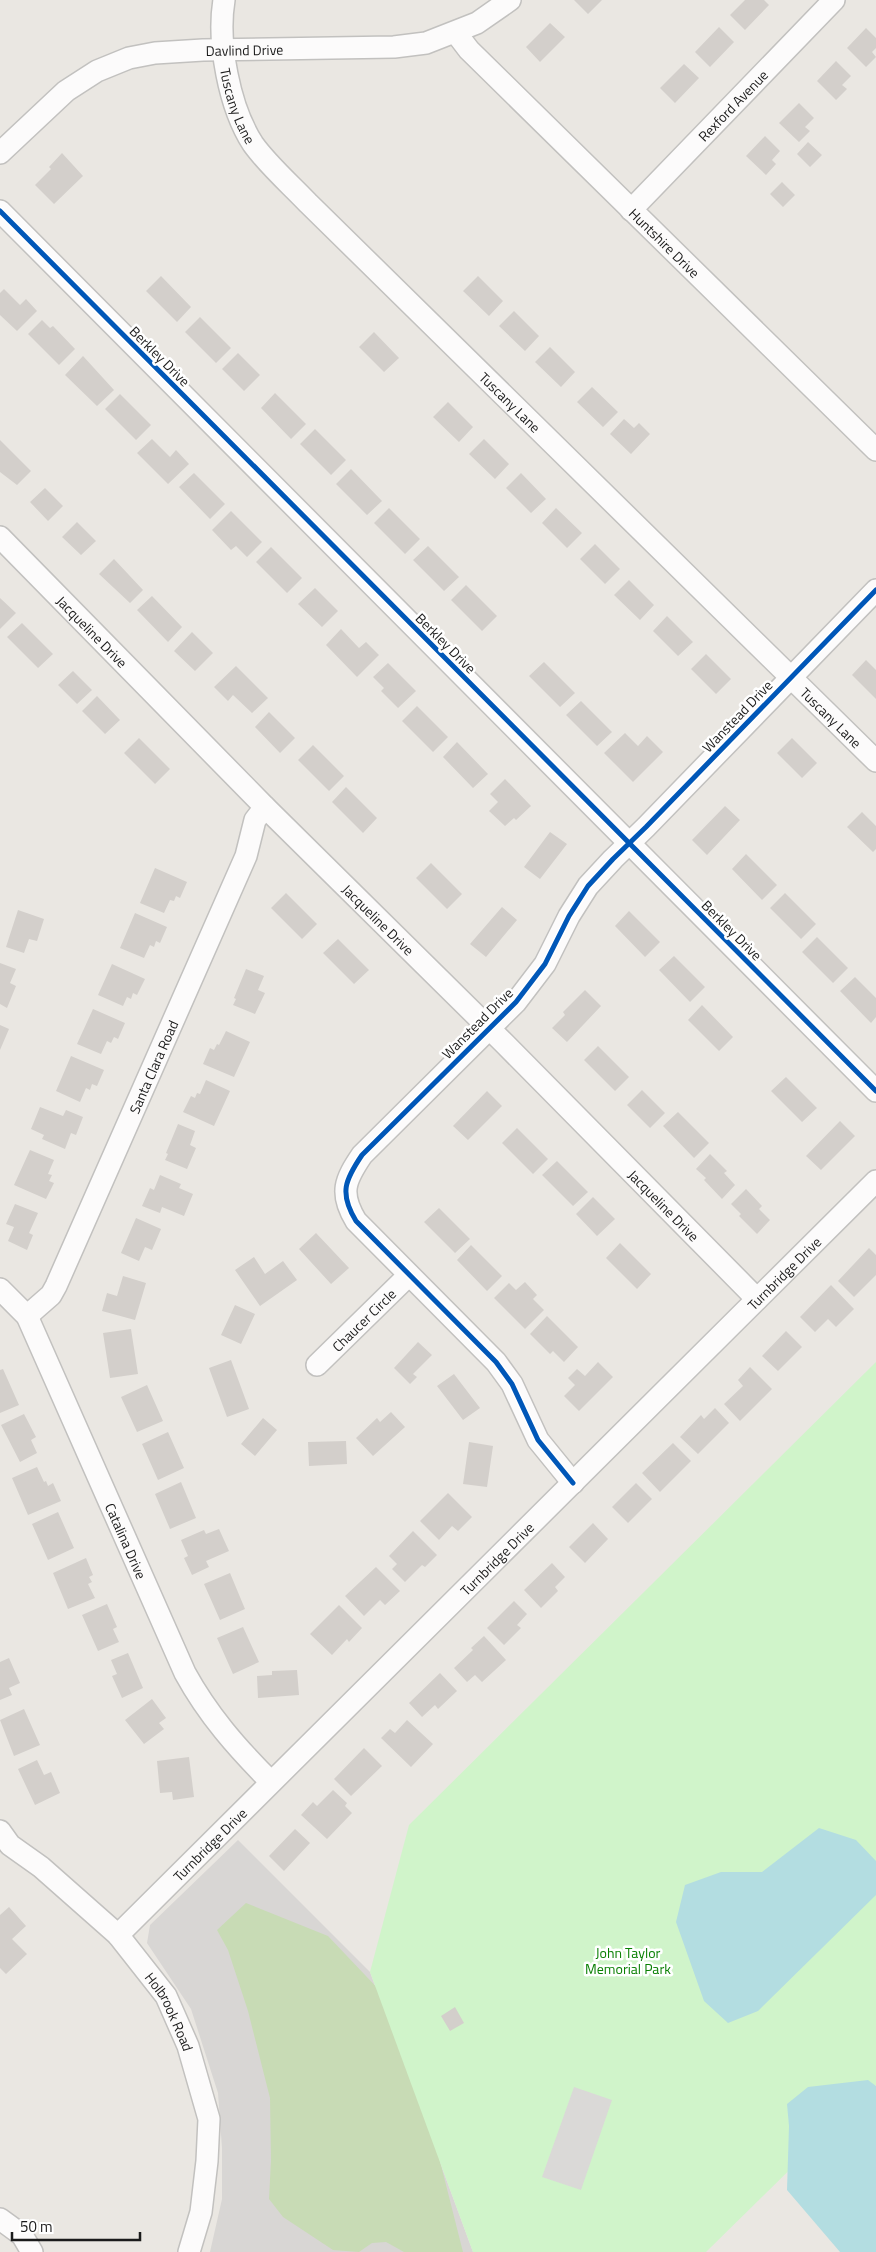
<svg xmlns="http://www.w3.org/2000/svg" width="876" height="2252" font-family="'Titillium Web',sans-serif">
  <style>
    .religious { fill: #d8d6d4 }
    .forest { fill: #c8dbb5 }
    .park { fill: #d0f4ca }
    .parking { fill: #dad9d7 }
    .water { fill: #b3dde1 }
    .building { fill: #d3cfcb }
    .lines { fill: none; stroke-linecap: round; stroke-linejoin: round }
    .minor-casing { stroke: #c2c1bf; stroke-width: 24 }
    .minor { stroke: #fcfbfb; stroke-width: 21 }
    .cycleway-casing { stroke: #fff; stroke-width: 8 }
    .cycleway { stroke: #0057b8; stroke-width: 5 }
    .labels { text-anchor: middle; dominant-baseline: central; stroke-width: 5; stroke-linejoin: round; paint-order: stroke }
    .street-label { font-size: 14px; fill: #1b1b1b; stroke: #fff }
    .park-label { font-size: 14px; fill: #087f02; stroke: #fff }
  </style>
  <rect width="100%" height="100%" fill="#eae7e2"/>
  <path class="religious" d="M238 1840 370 1972 473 2252H210L222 2199V2148L218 2093 191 2009 147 1943 150 1925Z"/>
  <path class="forest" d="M246 1903 328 1936 403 2015 463 2252H404L386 2242 372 2243 359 2252 333 2250 283 2217 269 2199 271 2160 270 2098 248 2011 228 1950 217 1930Z"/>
  <path class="park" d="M876 1362V2085L706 2252H473L370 1972 409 1825Z"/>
  <path class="parking" d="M574 2087 612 2100 581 2190 542 2177Z"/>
  <path class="water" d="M819 1828 856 1840 876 1861V1895L758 2011 728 2023 704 2001 676 1922 685 1885 721 1872H762Z
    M868 2080 876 2086V2252H840L787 2190 789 2126 787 2104 808 2087Z"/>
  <path class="building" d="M574 0H602L588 14Z
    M745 0H764L769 5 745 30 730 15Z
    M550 23 565 37 540 62 526 47Z
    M719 27 734 42 710 67 695 52Z
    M866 28 876 38V48L872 52 876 57 866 67 847 48Z
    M836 61 851 76 842 85 847 89 836 100 817 81Z
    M684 64 699 78 675 103 660 88Z
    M799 103 814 118 805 127 810 131 799 142 779 123Z
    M765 136 780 151 772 160 776 164 766 175 746 156Z
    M808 142 822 155 810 167 797 154Z
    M62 153 83 176 54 204 35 185 51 169 49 167Z
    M782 182 795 195 783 207 770 194Z
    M161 276 191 307 177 322 146 291Z
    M478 276 503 301 489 316 463 291Z
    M4 289 20 305 26 299 37 311 17 331 0 315V293Z
    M514 311 539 336 525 351 499 326Z
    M200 317 231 348 216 363 185 332Z
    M42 320 50 328 53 326 75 349 59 365 28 334Z
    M374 332 399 358 384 372 359 347Z
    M550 347 575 372 561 387 535 362Z
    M238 353 260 375 244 391 222 369Z
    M83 356 114 390 97 406 65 375Z
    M592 387 618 412 603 427 577 402Z
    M275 393 306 424 291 439 261 408Z
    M120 394 151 425 136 440 105 409Z
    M448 402 473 427 459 442 433 417Z
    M624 419 634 428 639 423 650 434 631 454 610 434Z
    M315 429 346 460 331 475 300 444Z
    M152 439 170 457 176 450 189 464 168 484 137 453Z
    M484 439 509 464 495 479 469 454Z
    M0 440 31 471 17 485 0 472Z
    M351 469 382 501 367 515 336 484Z
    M194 473 225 504 210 519 179 487Z
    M521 473 546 499 531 513 506 488Z
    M45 488 63 506 48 521 30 502Z
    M389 508 420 539 405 554 374 523Z
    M556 508 582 533 567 548 542 523Z
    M231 511 262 542 247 557 236 546 231 550 212 530Z
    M77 522 96 541 81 555 62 537Z
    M595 544 620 569 605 584 580 559Z
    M428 546 459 577 444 591 413 560Z
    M271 547 302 578 287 593 256 562Z
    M114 559 143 590 130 603 99 574Z
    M629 580 654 605 640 620 614 595Z
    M466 585 497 616 482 631 451 600Z
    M315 588 338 611 322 627 298 604Z
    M152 596 182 627 168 642 137 610Z
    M0 598 16 613 0 629Z
    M667 616 693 642 678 656 653 631Z
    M22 623 53 654 38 668 7 637Z
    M341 629 359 648 366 642 379 655 357 677 326 645Z
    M192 632 213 653 195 671 174 651Z
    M706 654 731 679 716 694 691 669Z
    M866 660 876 670V699L852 675Z
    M544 662 575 693 560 707 529 676Z
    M388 663 416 691 398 708 381 691 384 688 373 677Z
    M236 666 268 698 252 713 233 695 228 701 214 687Z
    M73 671 92 690 77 704 58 685Z
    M97 696 120 720 105 734 82 711Z
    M581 701 612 732 597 746 566 715Z
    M417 706 448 737 433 752 402 721Z
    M269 712 295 738 280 753 255 727Z
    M625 733 638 746 647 736 663 752 633 782 604 753Z
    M139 738 170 769 155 784 124 753Z
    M792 738 817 763 802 778 777 753Z
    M457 742 488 774 473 788 443 757Z
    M313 745 344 776 329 791 298 760Z
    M505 779 531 806 516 820 514 818 505 826 489 811 498 802 490 794Z
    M346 787 377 818 363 833 332 802Z
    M725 806 740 820 707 855 692 840Z
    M862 812 876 826V849L873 852 847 827Z
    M550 832 567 844 540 879 524 867Z
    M746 854 777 885 762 900 732 869Z
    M431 863 462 894 447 909 416 878Z
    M155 868 187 882 180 898 176 896 174 901 170 900 164 913 140 903Z
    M286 893 317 924 302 939 271 908Z
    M785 893 816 924 801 939 770 908Z
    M502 907 517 920 486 957 470 944Z
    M18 910 44 919 37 941 29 939 24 953 6 947Z
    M629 911 660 942 645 957 615 926Z
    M135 913 167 927 160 943 156 941 154 947 150 945 144 958 120 948Z
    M817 937 848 968 833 983 802 952Z
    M338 939 369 970 354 984 323 953Z
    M674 956 705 987 690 1002 659 970Z
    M0 963 16 969 10 983 16 986 7 1008 0 1004Z
    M112 964 145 979 137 995 133 993 131 999 127 997 123 1006 98 995Z
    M246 969 264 976 258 990 265 993 255 1014 233 1005 236 999 234 998Z
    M855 977 876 998V1017L871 1023 840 991Z
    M585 990 601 1006 567 1042 552 1028 565 1015 563 1012Z
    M702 1005 733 1037 719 1051 688 1020Z
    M93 1009 125 1023 118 1039 114 1037 111 1043 107 1041 101 1054 77 1044Z
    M0 1025 9 1029 0 1050Z
    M226 1031 250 1042 234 1077 203 1064 210 1048 214 1050 217 1044 219 1045Z
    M598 1046 629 1077 615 1091 584 1060Z
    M71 1056 104 1070 97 1086 92 1084 90 1090 86 1088 80 1102 56 1091Z
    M786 1077 817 1108 802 1122 771 1091Z
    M206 1080 230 1091 214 1126 183 1112 191 1096 195 1098 197 1093 200 1094Z
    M642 1090 665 1113 650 1128 627 1105Z
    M487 1091 502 1106 468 1140 453 1126Z
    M40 1107 63 1116 66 1110 83 1117 76 1135 71 1133 65 1149 42 1139 44 1135 31 1129Z
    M678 1112 709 1143 694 1158 663 1126Z
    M840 1121 855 1136 821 1170 806 1156Z
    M178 1124 195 1131 190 1145 196 1148 187 1169 165 1160 168 1154 166 1153Z
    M517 1128 548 1159 533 1174 502 1143Z
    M30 1150 54 1160 48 1174 52 1175 49 1181 54 1183 46 1199 14 1185Z
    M710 1154 727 1171 724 1173 735 1185 722 1199 704 1180 706 1178 696 1169Z
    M557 1161 588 1192 573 1206 542 1175Z
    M160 1175 181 1184 179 1188 193 1194 184 1216 162 1207 160 1213 142 1206 150 1188 154 1190Z
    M746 1189 762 1206 759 1209 770 1220 757 1234 739 1216 741 1214 731 1204Z
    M593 1197 615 1219 597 1236 576 1214Z
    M15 1204 38 1213 29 1233 33 1235 27 1250 8 1241 14 1227 6 1224Z
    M439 1208 470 1239 455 1253 424 1222Z
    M136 1218 161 1229 152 1250 145 1247 139 1261 121 1253Z
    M316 1233 349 1268 331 1284 299 1249Z
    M620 1243 651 1274 637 1289 606 1258Z
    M471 1245 502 1276 487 1291 457 1260Z
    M869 1248 876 1255V1275L854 1297 838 1281Z
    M254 1257 265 1274 283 1261 297 1280 260 1306 235 1270Z
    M123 1276 146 1283 135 1320 102 1311 107 1293 117 1296Z
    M525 1282 537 1295 533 1299 544 1310 525 1329 494 1298 509 1283 516 1290Z
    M831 1285 854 1309 836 1327 828 1319 815 1332 800 1317Z
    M235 1305 255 1314 241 1344 221 1335Z
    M547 1316 578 1347 564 1362 553 1351 550 1354 530 1334Z
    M131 1329 138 1374 110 1378 103 1333Z
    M786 1331 802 1347 778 1371 762 1356Z
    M418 1342 432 1355 413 1374 417 1377 410 1384 394 1368Z
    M231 1360 249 1409 227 1417 209 1368Z
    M598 1362 613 1377 579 1411 564 1396 575 1385 568 1378 577 1369 585 1376Z
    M750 1367 772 1389 740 1421 724 1404 743 1386 738 1380Z
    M3 1369 19 1405 0 1413V1370Z
    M454 1374 480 1408 463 1420 437 1386Z
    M147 1385 163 1421 137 1432 121 1397Z
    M715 1408 729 1423 698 1454 680 1437 701 1415 704 1419Z
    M391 1412 405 1427 373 1456 356 1438 377 1418 380 1422Z
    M24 1414 36 1437 31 1440 37 1453 20 1462 1 1425Z
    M263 1418 277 1430 255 1456 241 1444Z
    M168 1432 184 1468 158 1480 142 1444Z
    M346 1441 347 1464 309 1466 308 1442Z
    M469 1442 493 1446 487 1487 463 1484Z
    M673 1443 691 1461 660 1492 642 1473Z
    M37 1467 44 1482 46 1481 48 1486 53 1483 61 1501 28 1515 12 1478Z
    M181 1482 196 1518 170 1529 155 1494Z
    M636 1483 652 1499 628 1523 612 1507Z
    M448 1493 472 1517 458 1531 452 1526 439 1540 420 1521Z
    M58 1512 74 1548 48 1560 32 1524Z
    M593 1523 608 1539 585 1563 569 1547Z
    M219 1529 229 1551 206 1561 209 1567 192 1575 184 1558 188 1556 181 1540 204 1530 206 1534Z
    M413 1531 437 1555 425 1567 422 1565 405 1582 392 1569 397 1564 389 1556Z
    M86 1558 93 1575 89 1577 92 1582 88 1584 95 1598 68 1609 53 1573Z
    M552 1563 565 1577 555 1587 558 1591 541 1608 524 1590Z
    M376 1567 400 1591 385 1605 380 1600 364 1616 345 1596Z
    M230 1573 245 1609 220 1620 204 1584Z
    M514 1601 527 1614 517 1625 521 1628 504 1645 487 1628Z
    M107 1604 117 1627 113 1629 119 1642 98 1651 82 1615Z
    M339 1605 362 1628 349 1642 347 1639 332 1655 310 1634Z
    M243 1627 259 1662 233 1674 217 1638Z
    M484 1636 506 1660 482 1682 475 1675 467 1682 454 1668 473 1650 471 1648Z
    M128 1653 143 1688 122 1698 112 1676 117 1674 111 1660Z
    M9 1658 20 1683 9 1688 12 1695 0 1700V1662Z
    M297 1670 299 1695 258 1698 257 1676 272 1675V1671Z
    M440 1673 457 1691 438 1709 435 1705 422 1717 409 1703Z
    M152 1699 166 1718 159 1723 164 1729 144 1744 125 1720Z
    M24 1709 40 1745 14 1756 0 1720Z
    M407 1720 433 1744 411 1767 381 1738 390 1729 395 1733Z
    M364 1748 382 1766 351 1796 334 1779Z
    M189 1757 194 1797 173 1800 172 1792 160 1793 157 1761Z
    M37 1760 44 1775 51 1772 60 1793 35 1805 18 1769Z
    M333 1790 347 1803 345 1806 352 1813 327 1839 301 1815 313 1802 317 1806Z
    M295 1829 310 1843 284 1871 269 1856Z
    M9 1907 26 1926 12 1939 27 1954 6 1974 0 1968V1915Z
    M455 2007 464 2023 450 2031 441 2016Z"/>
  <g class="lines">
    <g class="minor-casing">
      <g id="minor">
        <path id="s1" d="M224 0C217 42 229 107 253 144 268 165 290 184 308 203L876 761"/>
        <path id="s2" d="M456 33 469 50 876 450"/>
        <path id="s3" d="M0 153 66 91 97 71 129 58 155 53 203 50 394 47 426 43 477 23 510 0"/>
        <path id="s4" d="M631 210 834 0"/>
        <path d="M0 211 876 1091"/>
        <path id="s5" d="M0 537 265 807 504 1043 757 1299"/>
        <path id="s6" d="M0 1289 27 1316 185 1673C208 1715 237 1748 271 1782"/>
        <path id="s7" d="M27 1316 51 1295 56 1286 246 856 255 820 265 807"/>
        <path id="s8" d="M317 1365 409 1275"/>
        <path d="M573 1483 538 1440 512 1384 496 1362 356 1221C339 1193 345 1180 362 1155L516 1002 545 964 569 916 588 886 613 859 646 827 876 590"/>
        <path id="s9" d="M0 1831 10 1845 41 1867 118 1935 166 1996 188 2046 209 2119 207 2161 201 2212 189 2252"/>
        <path id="s10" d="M118 1935 876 1181"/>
        <path d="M0 2219 22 2235 32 2252"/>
      </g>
    </g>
    <use href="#minor" class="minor"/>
    <g class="cycleway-casing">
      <path id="cycleway" d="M0 211 876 1091
        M573 1483 538 1440 512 1384 496 1362 356 1221C339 1193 345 1180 362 1155L516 1002 545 964 569 916 588 886 613 859 646 827 876 590"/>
    </g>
    <use href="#cycleway" class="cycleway"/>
  </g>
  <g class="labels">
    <g class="street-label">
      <text stroke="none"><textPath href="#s3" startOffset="278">Davlind Drive</textPath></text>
      <text stroke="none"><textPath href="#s1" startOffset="108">Tuscany Lane</textPath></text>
      <text stroke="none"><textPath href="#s4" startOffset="146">Rexford Avenue</textPath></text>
      <text stroke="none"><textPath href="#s2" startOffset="296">Huntshire Drive</textPath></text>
      <text transform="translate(160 356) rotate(45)">Berkley Drive</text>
      <text stroke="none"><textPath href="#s1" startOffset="514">Tuscany Lane</textPath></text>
      <text stroke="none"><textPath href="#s5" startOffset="132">Jacqueline Drive</textPath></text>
      <text transform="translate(446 643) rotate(45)">Berkley Drive</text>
      <text transform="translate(737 716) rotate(-46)">Wanstead Drive</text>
      <text stroke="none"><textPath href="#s1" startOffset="964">Tuscany Lane</textPath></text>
      <text stroke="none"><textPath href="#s5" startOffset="538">Jacqueline Drive</textPath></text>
      <text transform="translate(732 930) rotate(45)">Berkley Drive</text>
      <text transform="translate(477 1023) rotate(-45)">Wanstead Drive</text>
      <text stroke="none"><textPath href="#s7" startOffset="282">Santa Clara Road</textPath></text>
      <text stroke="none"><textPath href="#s5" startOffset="942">Jacqueline Drive</textPath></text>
      <text stroke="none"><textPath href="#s10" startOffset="939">Turnbridge Drive</textPath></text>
      <text stroke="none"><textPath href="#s8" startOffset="65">Chaucer Circle</textPath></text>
      <text stroke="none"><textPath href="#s6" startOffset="284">Catalina Drive</textPath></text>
      <text stroke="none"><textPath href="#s10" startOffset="534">Turnbridge Drive</textPath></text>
      <text stroke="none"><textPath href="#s10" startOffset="129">Turnbridge Drive</textPath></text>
      <text stroke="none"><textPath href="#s9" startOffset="251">Holbrook Road</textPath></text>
    </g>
    <g class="park-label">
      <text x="628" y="1952">John Taylor<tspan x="628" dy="16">Memorial Park</tspan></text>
    </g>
  </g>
  <path d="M12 2232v8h128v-8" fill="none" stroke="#1b1b1b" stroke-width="2.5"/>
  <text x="20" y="2232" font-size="15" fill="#1b1b1b" stroke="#ffffff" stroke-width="4" paint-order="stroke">50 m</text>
</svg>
